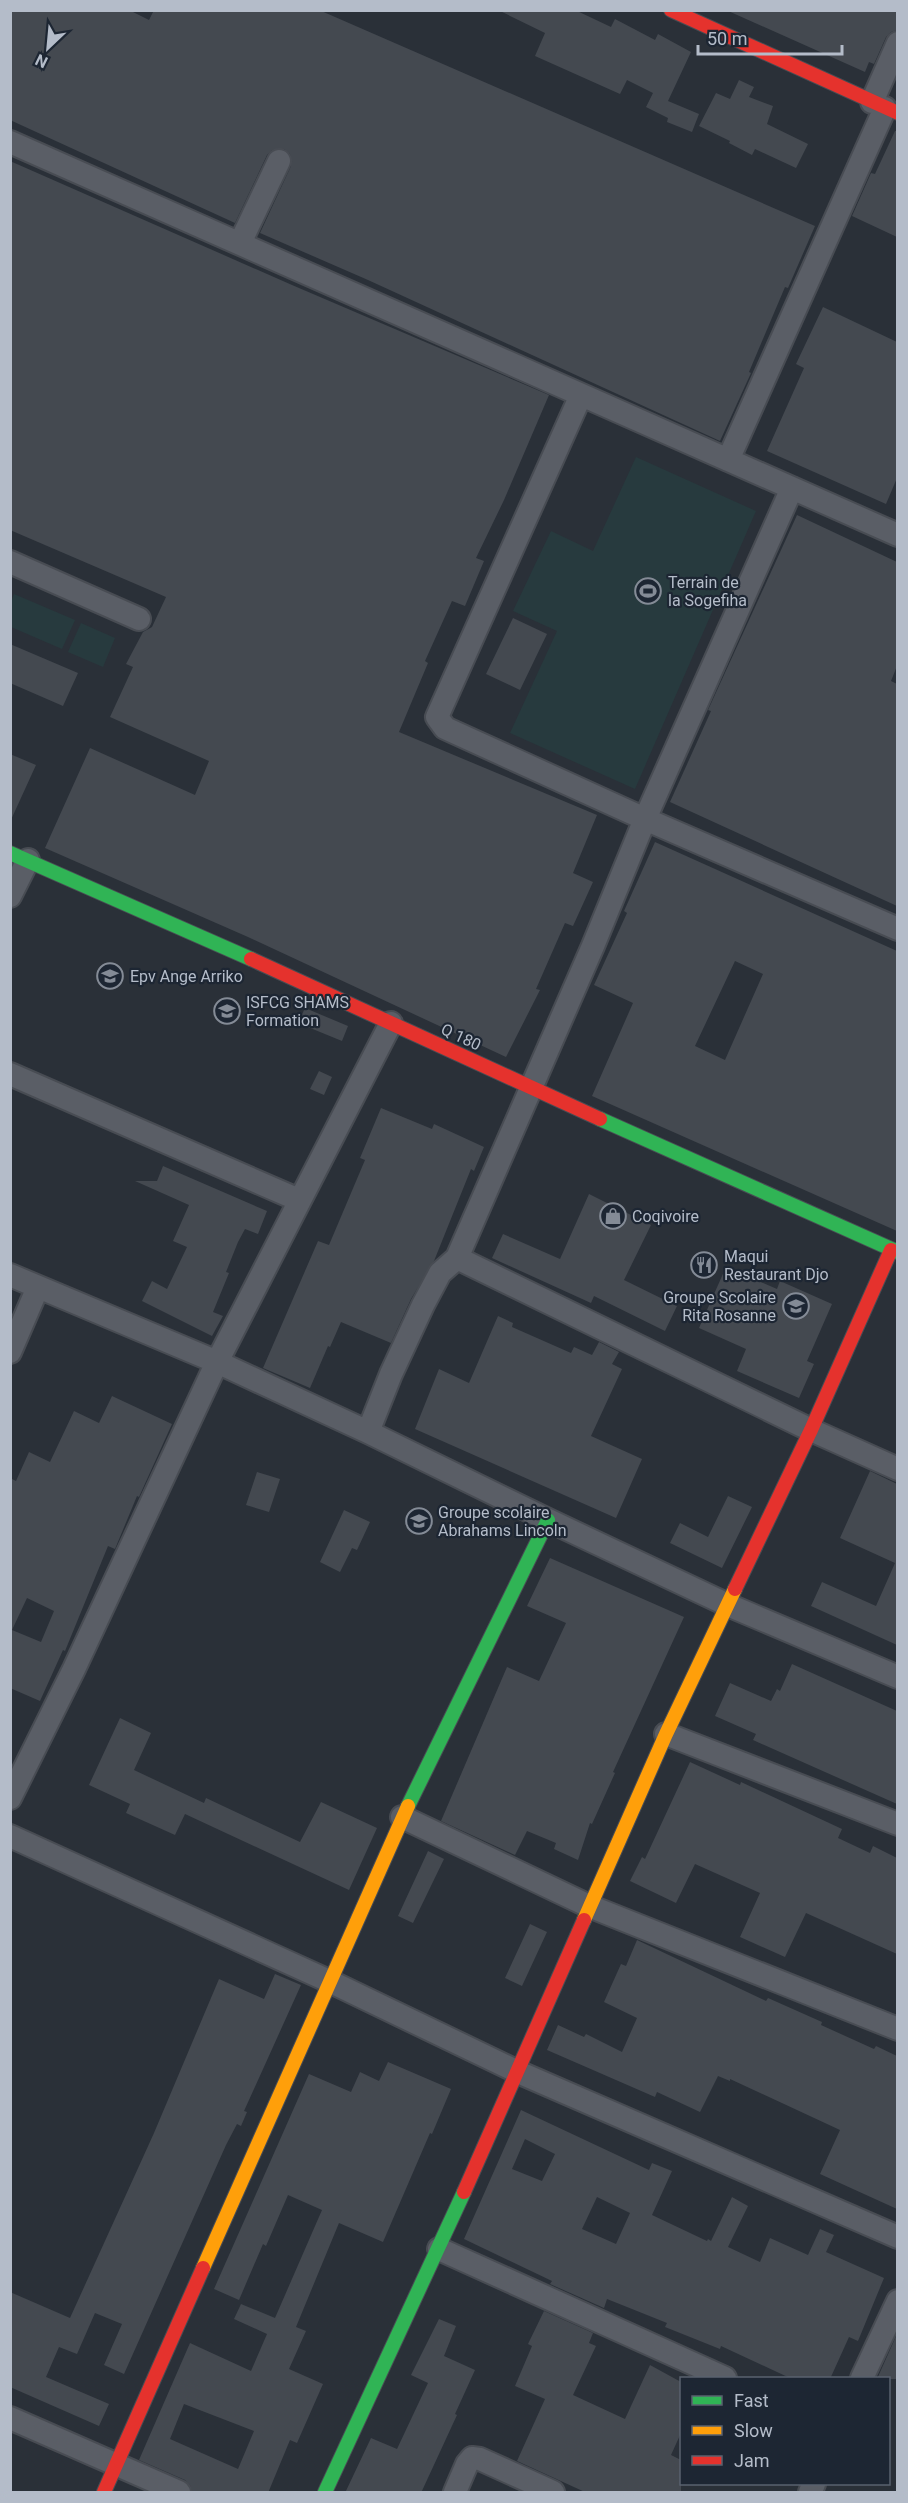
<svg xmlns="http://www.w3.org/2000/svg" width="908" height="2503" font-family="Roboto,sans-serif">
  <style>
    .green { fill: #273a3e }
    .building { fill: #444950; fill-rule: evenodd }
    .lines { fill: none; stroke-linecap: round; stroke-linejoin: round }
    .street-casing { stroke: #484c53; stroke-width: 26 }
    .fast-casing { stroke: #484c53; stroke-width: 16 }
    .slow-casing { stroke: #484c53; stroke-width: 16 }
    .jam-casing { stroke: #484c53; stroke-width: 16 }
    .street { stroke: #5a5e66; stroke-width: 22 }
    .fast { stroke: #30b455; stroke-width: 14 }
    .slow { stroke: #ff9f0a; stroke-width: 14 }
    .jam { stroke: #e5322d; stroke-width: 14 }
    .labels { text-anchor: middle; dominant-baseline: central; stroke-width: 4.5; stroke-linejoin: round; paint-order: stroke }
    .poi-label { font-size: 16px; fill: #b4bcc9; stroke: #1d2633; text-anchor: start }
    .street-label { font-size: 16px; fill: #b4bcc9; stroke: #1d2633 }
  </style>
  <rect width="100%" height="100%" fill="#2a3038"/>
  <path class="green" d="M636 457 756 511 635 789 510 733 557 631 513 611 551 531 593 551Z
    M14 594 75 620 62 649 11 627V602Z
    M81 623 115 638 103 667 68 652Z"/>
  <path class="building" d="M10 10H129L149 20 154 10H319L815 226 788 288 785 287 749 372 751 373 720 441 368 280 260 233 291 166 290 154 284 149 272 150 267 155 235 223 10 120Z
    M498 10H575L611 27 615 19 655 40 658 34 691 52 668 101 699 114 692 132 667 122 668 118 646 107 653 93 627 80 620 94 535 56 545 33Z
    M726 10H897V30L891 32 886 37 874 64 869 62 865 72Z
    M739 80 754 87 749 97 773 106 767 124 808 144 796 168 755 149 752 155 729 143 730 141 699 126 716 93 730 99Z
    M895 131H897V237L852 216 871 173 875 174Z
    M10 161 292 285 549 395 504 500 476 558 484 561 465 606 452 601 425 661 428 663 399 732 597 815 573 873 593 882 573 926 565 923 536 989 540 990 506 1057 248 937 45 848 90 748 195 795 209 761 110 717 133 667 126 664 143 632 152 627 166 597 10 530Z
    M823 307 897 342V478L886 504 767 451 804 368 796 364Z
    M797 515 897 562V666L891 681 897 684V906L670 802 711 711 708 710Z
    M513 618 547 634 520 690 486 674Z
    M10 644 78 673 63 706 10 683Z
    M10 754 36 765 10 822Z
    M655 842 897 951V1231L592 1096 633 1003 594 985 627 913 624 911ZM735 961 763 974 725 1060 695 1046Z
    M305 1008 348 1026 342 1041 298 1023Z
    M319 1071 332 1077 324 1095 310 1089Z
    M381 1108 432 1129 434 1124 484 1147 474 1171 471 1169 434 1261 411 1299 391 1343 341 1322 330 1347 328 1346 310 1388 263 1368 318 1241 329 1245 365 1160 360 1158Z
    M163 1166 267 1211 258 1234 245 1229 238 1242 226 1272 229 1273 213 1312 223 1316 212 1336 142 1301 152 1281 167 1289 187 1247 173 1241 189 1205 135 1181H157Z
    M589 1194 651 1225 624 1280 677 1306 665 1331 594 1296 591 1303 492 1258 503 1234 560 1259Z
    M726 1267 777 1289 780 1281 832 1304 807 1361 814 1364 799 1398 737 1371 746 1349 699 1328Z
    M498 1316 513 1323 512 1327 571 1353 574 1347 592 1355 599 1342 619 1352 612 1364 622 1369 591 1436 642 1459 616 1518 415 1429 439 1369 469 1383Z
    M112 1396 172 1424 139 1497 137 1496 115 1549 108 1546 65 1651 63 1650 40 1701 10 1688V1478L16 1481 29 1452 50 1462 74 1411 99 1423ZM27 1598 54 1611 41 1642 12 1630Z
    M870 1471 897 1484V1645L811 1606 822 1582 876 1606 895 1563 840 1538Z
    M257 1472 280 1479 269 1512 246 1505Z
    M728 1496 752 1507 722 1568 670 1543 680 1523 708 1537Z
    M344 1510 370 1522 357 1550 352 1548 340 1572 320 1562Z
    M550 1558 684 1617 613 1772 615 1773 592 1824 590 1823 578 1860 554 1849 556 1843 527 1831 515 1855 441 1821 507 1667 539 1681 566 1623 527 1606Z
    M792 1664 897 1711V1804L753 1740 756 1734 715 1716 730 1683 771 1701 777 1689 780 1691Z
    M120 1718 151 1733 134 1770 204 1803 206 1798 300 1842 321 1802 377 1828 349 1890 185 1814 175 1835 126 1813 130 1804 89 1785Z
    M690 1762 740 1785 741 1782 842 1829 838 1838 870 1853 873 1846 897 1858V1954L806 1913 785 1957 740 1937 760 1893 695 1864 676 1903 630 1881 642 1857 645 1859Z
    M428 1851 444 1859 413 1923 398 1916Z
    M530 1924 547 1932 522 1986 505 1978Z
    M637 1940 766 2001 768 1998 822 2022 821 2025 874 2049 876 2046 897 2056V2209L820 2174 840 2130 730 2079V2081L718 2076 700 2112 657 2092 655 2097 547 2050 558 2025 584 2037 586 2034 622 2052 637 2018 604 2002 621 1964 626 1966Z
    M275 1974 301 1985 244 2111 247 2112 241 2126 237 2124 226 2145 124 2374 104 2365 122 2324 95 2313 77 2354 59 2347 46 2377 109 2404 99 2426 10 2387V2292L70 2318 154 2133 219 1979 264 1999Z
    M388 2062 451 2089 432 2134 430 2133 383 2242 339 2223 296 2327 306 2331 289 2369 323 2384 297 2443 290 2440 268 2493H192L190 2485 185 2480 139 2460 190 2343 251 2371 267 2334 234 2319 241 2304 275 2318 322 2210 288 2195 266 2246 263 2244 239 2300 214 2289 309 2074 351 2092 360 2072 379 2081ZM184 2404 254 2431 238 2469 170 2439Z
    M521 2110 649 2170 652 2163 672 2171 652 2215 707 2241 708 2239 711 2241 732 2197 748 2206 728 2247 760 2262 770 2238 808 2255 820 2229 834 2235 826 2252 884 2278 858 2341 849 2337 830 2379H792L721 2346 720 2349 665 2327 667 2323 607 2299 604 2308 550 2284 552 2281 464 2239ZM525 2139 555 2154 542 2181 512 2169ZM597 2197 630 2213 616 2244 582 2229Z
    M544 2311 593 2333 589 2343 596 2346 573 2395 625 2419 650 2365 681 2382V2433L671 2455 681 2460V2493H587L517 2461 545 2399 515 2386 532 2346 528 2344Z
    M439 2319 456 2326 444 2356 475 2370 455 2414 457 2415 421 2493H345L371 2438 397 2449 428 2383 411 2375Z
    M897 2334V2379H877Z"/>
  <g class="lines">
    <g class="street-casing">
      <path id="street" d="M872 102 898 43
        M10 142 898 535
        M240 243 279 161
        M581 395 437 717 445 728 645 819 898 929
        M728 460 885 108
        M10 562 139 619
        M10 896 28 860
        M10 1074 299 1200
        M457 1258 811 1430 898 1469
        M10 1275 217 1362 368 1432 548 1520 728 1605 898 1677
        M10 1352 38 1287
        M368 1432 391 1374 423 1305 440 1273 457 1258 593 946 645 819 792 488
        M666 1734 898 1824
        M10 1798 74 1669 217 1362 391 1023
        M402 1817 589 1906 898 2029
        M10 1836 329 1981 518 2072 898 2237
        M439 2249 725 2378
        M862 2378 898 2301
        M10 2418 179 2492
        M455 2492 467 2464 472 2458 480 2459 553 2492
        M810 2492 814 2484"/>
    </g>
    <g class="fast-casing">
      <path id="fast" d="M10 853 251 959
        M600 1119 898 1252
        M408 1806 548 1520
        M325 2492 464 2192"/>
    </g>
    <g class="slow-casing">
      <path id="slow" d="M584 1920 666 1734 735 1589
        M203 2268 408 1806"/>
    </g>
    <g class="jam-casing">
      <path id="jam" d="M671 10 898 113
        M251 959 600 1119
        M735 1589 811 1430 891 1250
        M464 2192 584 1920
        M104 2492 203 2268"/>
    </g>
    <use href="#street" class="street"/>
    <use href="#fast" class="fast"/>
    <use href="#slow" class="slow"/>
    <use href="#jam" class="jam"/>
  </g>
  <defs>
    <g id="stadium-ring" transform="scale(1.35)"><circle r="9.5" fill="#1d2633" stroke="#848b96" stroke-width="1.5"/><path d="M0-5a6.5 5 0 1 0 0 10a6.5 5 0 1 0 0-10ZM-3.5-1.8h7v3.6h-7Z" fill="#848b96"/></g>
    <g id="school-ring" transform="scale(1.35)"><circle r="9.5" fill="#1d2633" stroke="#848b96" stroke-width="1.5"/><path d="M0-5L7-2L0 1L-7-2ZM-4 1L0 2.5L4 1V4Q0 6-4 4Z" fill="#848b96"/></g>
    <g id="shop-ring" transform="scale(1.35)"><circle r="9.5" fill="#1d2633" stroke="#848b96" stroke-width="1.5"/><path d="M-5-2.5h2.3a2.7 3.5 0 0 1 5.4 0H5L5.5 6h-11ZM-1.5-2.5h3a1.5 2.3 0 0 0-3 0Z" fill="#848b96"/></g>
    <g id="restaurant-ring" transform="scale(1.35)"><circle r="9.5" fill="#1d2633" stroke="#848b96" stroke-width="1.5"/><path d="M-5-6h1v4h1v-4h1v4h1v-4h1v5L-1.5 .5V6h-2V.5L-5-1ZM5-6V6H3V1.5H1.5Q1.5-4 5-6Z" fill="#848b96"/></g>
  </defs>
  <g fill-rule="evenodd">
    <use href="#stadium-ring" x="648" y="591"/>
    <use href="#school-ring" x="110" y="976"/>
    <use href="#school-ring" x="227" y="1011"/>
    <use href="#shop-ring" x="613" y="1216"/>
    <use href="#restaurant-ring" x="704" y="1265"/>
    <use href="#school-ring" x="796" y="1306"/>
    <use href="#school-ring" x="419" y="1521"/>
  </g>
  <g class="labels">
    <g class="poi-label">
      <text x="668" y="582">Terrain de<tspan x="668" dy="18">la Sogefiha</tspan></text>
      <text x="130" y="976">Epv Ange Arriko</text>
      <text x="246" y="1002">ISFCG SHAMS<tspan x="246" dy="18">Formation</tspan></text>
      <text x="632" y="1216">Coqivoire</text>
      <text x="724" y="1256">Maqui<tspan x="724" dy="18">Restaurant Djo</tspan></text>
      <text x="776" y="1297" text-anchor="end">Groupe Scolaire<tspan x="776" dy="18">Rita Rosanne</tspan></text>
      <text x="438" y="1512">Groupe scolaire<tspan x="438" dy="18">Abrahams Lincoln</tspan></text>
    </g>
    <g class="street-label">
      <text transform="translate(461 1037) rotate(25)">Q 180</text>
    </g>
  </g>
  <rect width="908" height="2503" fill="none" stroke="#b4bcc9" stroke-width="24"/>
  <rect x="680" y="2377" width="210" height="108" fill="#1d2633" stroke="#59626f" stroke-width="1.5"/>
  <rect x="692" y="2396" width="30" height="9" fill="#30b455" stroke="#59626f" stroke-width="1.5"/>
  <text x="734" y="2407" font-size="18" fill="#b4bcc9">Fast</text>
  <rect x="692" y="2426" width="30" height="9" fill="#ff9f0a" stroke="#59626f" stroke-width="1.5"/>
  <text x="734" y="2437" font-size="18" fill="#b4bcc9">Slow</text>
  <rect x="692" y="2456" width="30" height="9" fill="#e5322d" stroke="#59626f" stroke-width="1.5"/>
  <text x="734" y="2467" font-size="18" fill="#b4bcc9">Jam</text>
  <g transform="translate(48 48) rotate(206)" stroke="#1d2633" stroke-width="4.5" paint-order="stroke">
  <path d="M0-4.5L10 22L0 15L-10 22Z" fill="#b4bcc9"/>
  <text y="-9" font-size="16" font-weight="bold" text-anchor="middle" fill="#b4bcc9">N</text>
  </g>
  <path d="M698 45v9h144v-9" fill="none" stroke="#b4bcc9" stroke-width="3"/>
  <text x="707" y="45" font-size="18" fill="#b4bcc9" stroke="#1d2633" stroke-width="4.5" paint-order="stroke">50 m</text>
</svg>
